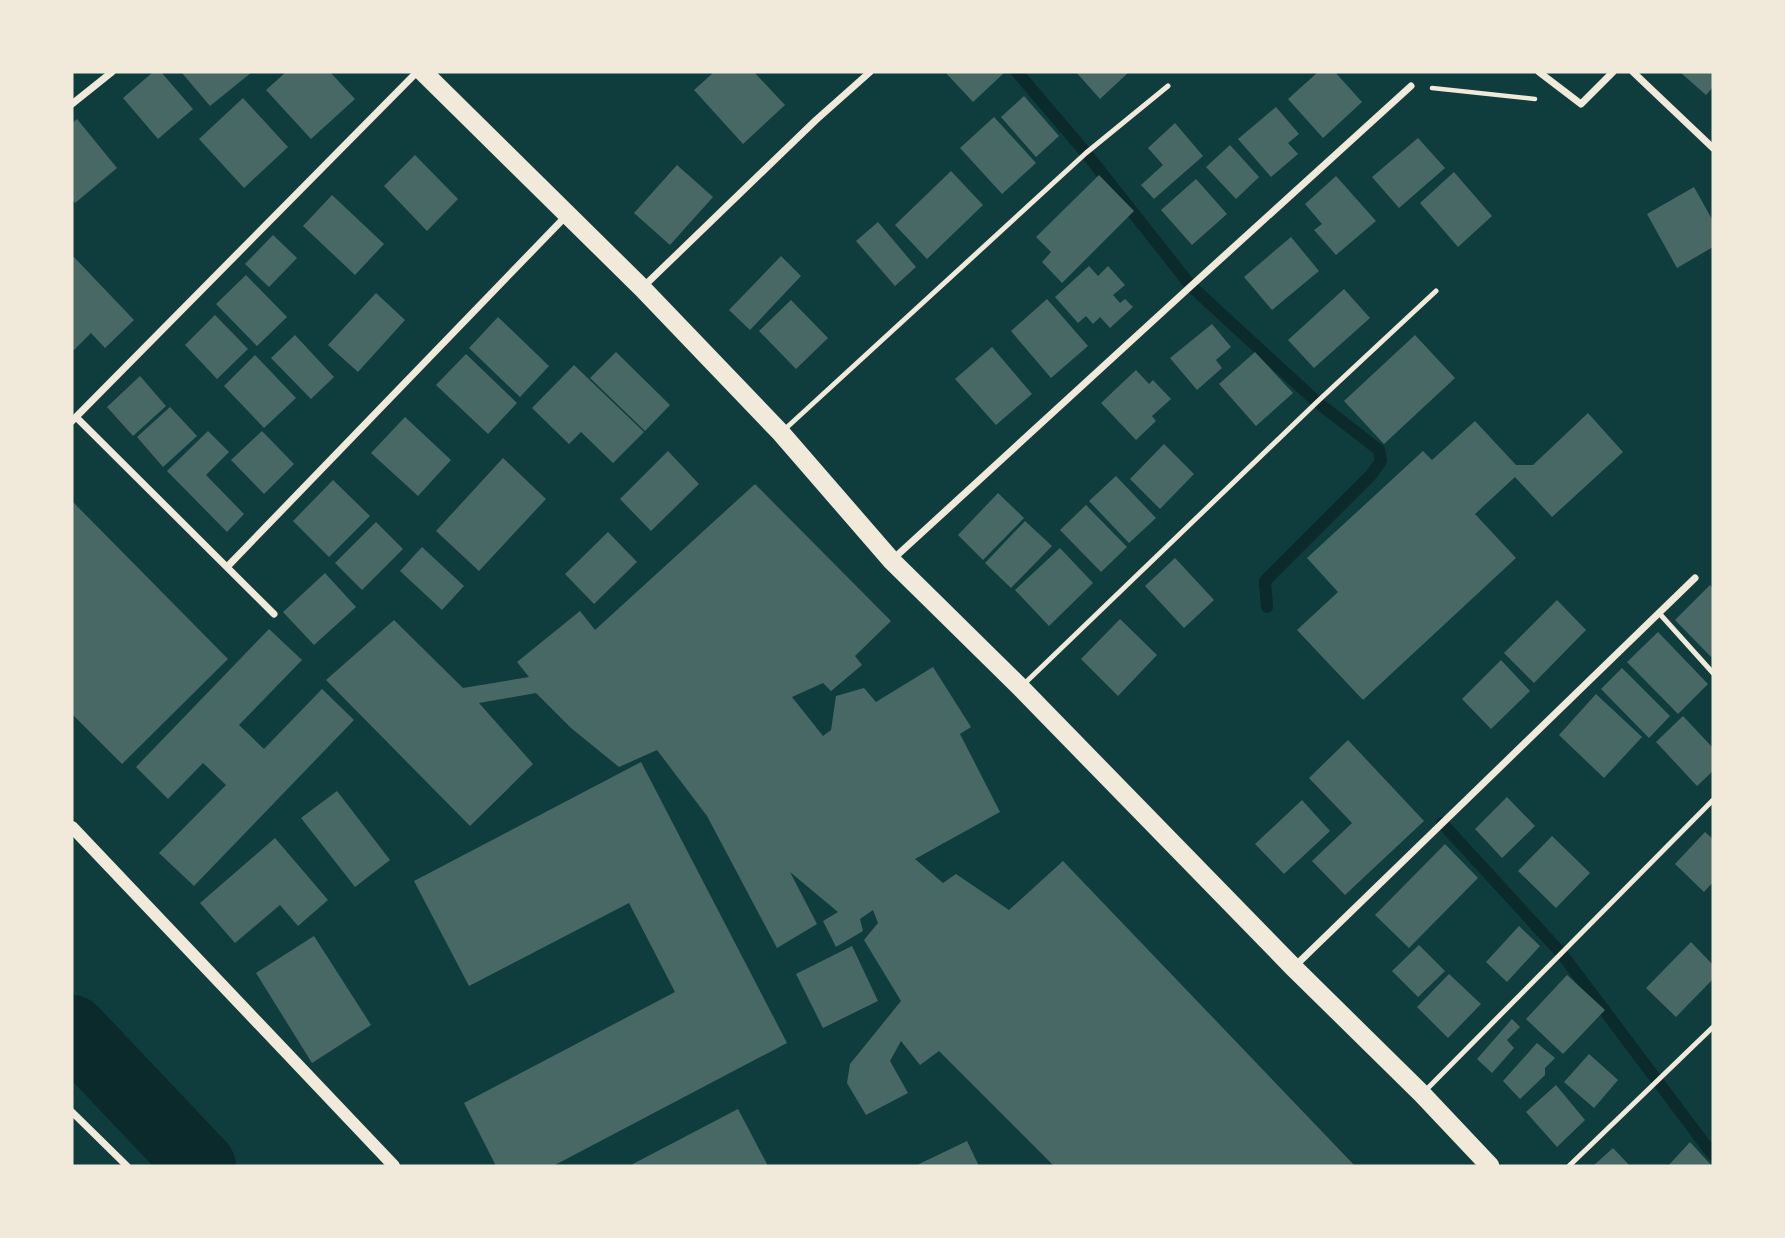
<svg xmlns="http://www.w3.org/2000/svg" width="1785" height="1238" font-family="Raleway,sans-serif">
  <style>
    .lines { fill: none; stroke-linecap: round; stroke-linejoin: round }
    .stream { stroke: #0a2a2b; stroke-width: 12 }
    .river { stroke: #0a2a2b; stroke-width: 70 }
    .building { fill: #486865 }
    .path { stroke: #f1e9da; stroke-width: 4.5 }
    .service { stroke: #f1e9da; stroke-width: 5 }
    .minor { stroke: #f1e9da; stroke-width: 7 }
    .tertiary { stroke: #f1e9da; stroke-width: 12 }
    .trunk { stroke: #f1e9da; stroke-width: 19 }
  </style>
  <rect width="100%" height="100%" fill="#0f3d3e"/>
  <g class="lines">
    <path class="stream" d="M1017 72 1086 153 1191 286 1317 402 1379 450 1381 461 1371 475 1265 581 1267 607
      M1442 823 1562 954 1713 1155"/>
    <path class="river" d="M72 1030 201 1166"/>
  </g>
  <path class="building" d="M153 72H161L193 109 158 139 123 98Z
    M184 72H252L210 106 182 73Z
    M286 72H330L355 99 311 139 266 90Z
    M714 72H754L785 105 743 144 694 90Z
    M945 72H1005L973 102Z
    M1076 72H1129L1100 99Z
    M1318 72H1335L1362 102 1323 138 1288 99Z
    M1680 72H1713V87L1706 95Z
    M1024 96 1059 136 1036 157 1001 117Z
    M243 98 288 147 244 188 199 139Z
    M1276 107 1299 134 1288 143 1298 154 1271 177 1238 139Z
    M994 117 1036 163 1002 194 960 148Z
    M77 119 117 168 75 203 72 199V123Z
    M1175 123 1203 156 1154 199 1141 185 1163 165 1148 148Z
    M1418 138 1445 168 1399 208 1372 177Z
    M1230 145 1259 177 1236 199 1206 167Z
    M415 155 458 199 427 231 384 186Z
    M677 165 713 197 670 245 634 213Z
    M951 171 983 205 927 259 895 225Z
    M1454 172 1492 216 1458 247 1420 203Z
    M1099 175 1134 211 1062 283 1042 262 1051 252 1036 237Z
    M1336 176 1376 221 1336 255 1314 230 1322 224 1305 204Z
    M1196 179 1227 214 1192 245 1161 210Z
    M1694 187 1713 221V247L1677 268 1647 214Z
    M332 195 384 244 355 275 303 226Z
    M878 222 916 267 895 286 856 241Z
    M273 235 297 258 269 287 245 264Z
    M1291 237 1319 271 1272 310 1244 277Z
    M72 255 134 320 105 348 91 333 72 352Z
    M781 256 801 276 750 330 729 310Z
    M1089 266 1098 276 1108 266 1125 285 1113 295 1120 303 1125 299 1133 307 1110 328 1100 317 1093 324 1086 316 1078 323 1055 297Z
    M246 275 287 317 257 346 216 304Z
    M1344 289 1370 318 1314 368 1288 340Z
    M376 293 405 320 358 372 328 345Z
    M1047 299 1088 346 1051 378 1011 331Z
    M791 300 828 338 796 369 759 331Z
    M215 315 248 349 217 379 185 345Z
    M498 317 549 366 520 397 469 348Z
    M1212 324 1231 347 1216 360 1222 368 1197 390 1170 358Z
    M295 335 334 377 311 399 271 358Z
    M1415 335 1455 378 1384 444 1344 401Z
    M992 347 1032 394 996 425 955 379Z
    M616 352 670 405 645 431 590 378Z
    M1255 352 1293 393 1256 426 1219 384Z
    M466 354 517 403 488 434 436 385Z
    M255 355 296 398 264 428 224 386Z
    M574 365 644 432 613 463 581 432 569 444 532 408Z
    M1136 370 1149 384 1153 380 1171 399 1152 416 1156 421 1136 440 1101 403Z
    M140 376 166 406 133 436 107 407Z
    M170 407 197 436 163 467 137 437Z
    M1588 413 1623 452 1552 517 1515 477 1475 514 1516 558 1363 700 1297 630 1338 592 1307 558 1423 451 1432 460 1475 421 1516 465H1533Z
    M405 417 451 460 418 496 371 453Z
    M208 431 229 452 206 475 244 514 227 532 167 471Z
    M262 431 294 464 264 494 231 460Z
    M1164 444 1194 474 1160 509 1130 479Z
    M668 451 699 484 651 531 620 499Z
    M503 458 546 499 479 571 436 531Z
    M1116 476 1156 518 1129 543 1089 501Z
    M333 480 370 516 329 557 293 521Z
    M755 484 891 621 855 656 862 665 831 691 823 683 792 697 823 736 831 730 836 696 864 688 876 702 933 667 971 727 960 734 1000 812 915 859 943 883 956 874 1009 910 1063 861 1355 1166H1054L939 1051 920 1065 901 1041 890 1061 908 1093 866 1115 847 1083 850 1064 901 1001 864 940 878 923 873 910 860 919 863 931 836 947 823 921 838 912 790 872 817 924 777 948 707 816 657 750 619 767 571 728 536 693 479 703 533 764 470 826 326 680 394 620 463 688 529 677 517 662 580 611 595 630Z
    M998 493 1024 518 983 560 958 535Z
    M72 501 228 659 122 764 72 714Z
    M1086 505 1127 547 1101 572 1060 530Z
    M1025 521 1052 546 1011 588 985 563Z
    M376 522 403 549 362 590 335 563Z
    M608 532 637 562 594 604 565 574Z
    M422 547 464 586 442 610 400 571Z
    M1060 548 1093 583 1049 626 1015 590Z
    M1175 558 1214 600 1184 628 1145 586Z
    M325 573 356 607 314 645 283 612Z
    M1710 585 1713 589V659L1675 620Z
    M1557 600 1586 630 1534 683 1504 653Z
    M1120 619 1157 655 1118 696 1081 659Z
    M269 629 302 660 239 725 264 749 322 689 354 720 194 886 159 853 226 785 203 763 168 799 136 767Z
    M1658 632 1708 684 1678 714 1627 662Z
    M1501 660 1530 691 1491 729 1462 699Z
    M1622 668 1670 716 1649 738 1601 689Z
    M1596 694 1642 737 1604 778 1559 735Z
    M1683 716 1713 748V771L1697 786 1656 742Z
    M1348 740 1424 821 1345 895 1312 861 1352 823 1309 778Z
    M641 762 787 1043 553 1166H496L464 1103 675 992 629 903 469 986 414 881Z
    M337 791 390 860 355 887 301 818Z
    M1507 797 1535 826 1502 858 1475 829Z
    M1302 800 1330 831 1284 874 1255 844Z
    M1705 832 1713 839V882L1704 892 1675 864Z
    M1552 836 1590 873 1556 908 1518 871Z
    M275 838 328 900 298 926 280 905 235 943 200 903Z
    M1445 844 1478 878 1409 948 1375 915Z
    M1519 926 1540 946 1507 982 1486 962Z
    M314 936 371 1025 312 1063 256 973Z
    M1691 942 1713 965V979L1676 1017 1646 988Z
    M1419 945 1445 971 1418 997 1392 971Z
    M852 946 878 1001 823 1028 796 974Z
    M1449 974 1481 1004 1448 1038 1417 1007Z
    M1567 975 1605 1010 1563 1054 1526 1019Z
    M1512 1019 1520 1027 1507 1040 1514 1048 1492 1073 1477 1059Z
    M1537 1043 1555 1058 1545 1068V1075L1520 1099 1503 1081Z
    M1589 1054 1618 1080 1594 1108 1564 1082Z
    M1556 1085 1585 1120 1557 1147 1526 1112Z
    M738 1109 768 1166H629Z
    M967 1141 979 1166H915Z
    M1690 1142 1712 1166H1668Z
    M1613 1148 1630 1166H1593Z"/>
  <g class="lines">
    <path class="path" d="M1432 88 1535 99"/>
    <path class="service" d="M784 430 1086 153 1168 86
      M1659 613 1713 673
      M1023 685 1317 402 1436 291
      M1424 1092 1713 800
      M1569 1166 1713 1027"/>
    <path class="minor" d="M1539 72 1581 104 1613 72
      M1633 72 1713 148
      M72 104 112 72
      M642 288 816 120 870 72
      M76 417 274 614
      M72 421 417 72
      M892 560 1191 286 1411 86
      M227 567 567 215
      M1294 967 1695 578
      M72 1112 127 1166"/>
    <path class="tertiary" d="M72 827 394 1166"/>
    <path class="trunk" d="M423 72 642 288 781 433 892 561 1020 687 1294 968 1422 1094 1490 1166"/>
  </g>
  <rect width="1785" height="1238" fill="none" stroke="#f1e9da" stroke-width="147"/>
</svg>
